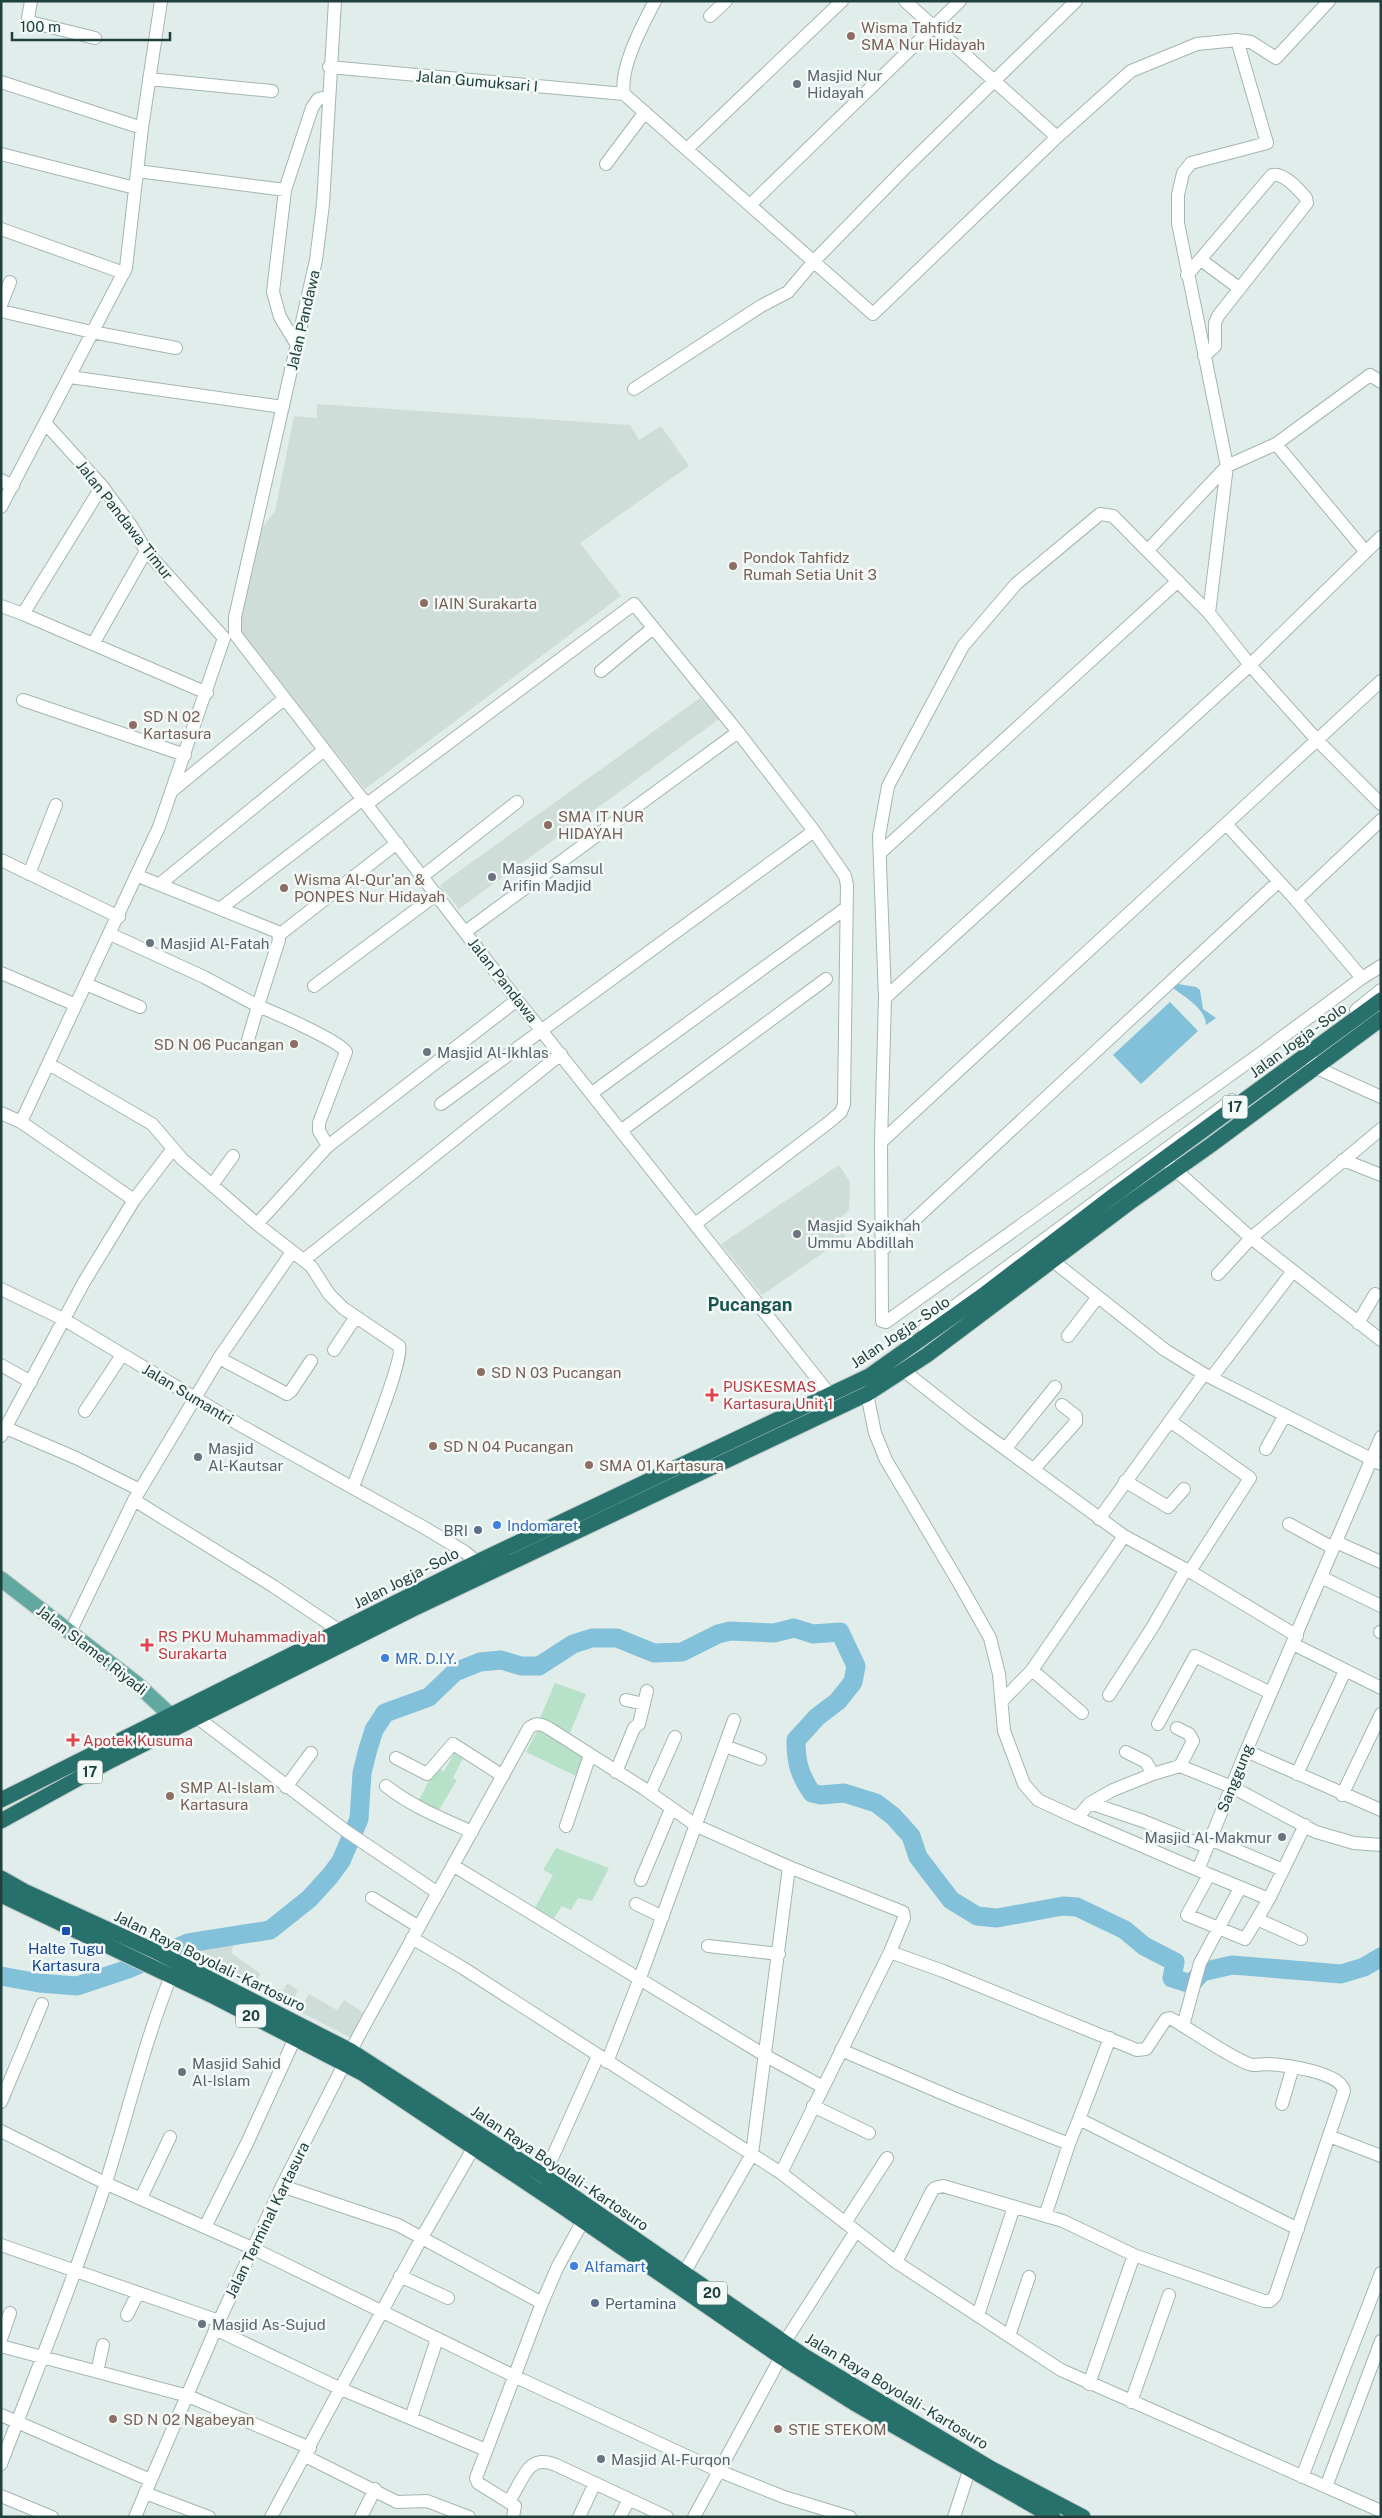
<svg xmlns="http://www.w3.org/2000/svg" width="1382" height="2518" font-family="'Public Sans',sans-serif">
  <style>
    .built { fill: #cfddd9 }
    .green { fill: #b8e1c9 }
    .water { fill: #83c0d9 }
    .lines { fill: none; stroke-linecap: round; stroke-linejoin: round }
    .river { stroke: #83c0d9; stroke-width: 19 }
    .minor-casing { stroke: #a3b6b2; stroke-width: 14 }
    .major-casing { stroke: #c0cac8; stroke-width: 17 }
    .highway-casing { stroke: #c0cac8; stroke-width: 17 }
    .minor { stroke: #fff; stroke-width: 12 }
    .major { stroke: #61a8a0; stroke-width: 15 }
    .highway { stroke: #28706b; stroke-width: 15 }
    .education-dot { fill: #8d6e63; stroke: #f2f9f7; stroke-width: 2 }
    .worship-dot { fill: #6b7280; stroke: #f2f9f7; stroke-width: 2 }
    .health-dot { fill: #e0444e; stroke: #f2f9f7; stroke-width: 2 }
    .shop-dot { fill: #3f7fe0; stroke: #f2f9f7; stroke-width: 2 }
    .service-dot { fill: #5c6f8a; stroke: #f2f9f7; stroke-width: 2 }
    .transit-dot { fill: #1a4fb4; stroke: #f2f9f7; stroke-width: 2 }
    .labels { text-anchor: middle; dominant-baseline: central; stroke-width: 5; stroke-linejoin: round; paint-order: stroke }
    .shield { fill: #f2f9f7; stroke: #5e7874; stroke-width: 1 }
    .shield-label { font-size: 14px; font-weight: bold; fill: #1f403c }
    .education-label { font-size: 15px; fill: #785e54; stroke: #f2f9f7; text-anchor: start }
    .worship-label { font-size: 15px; fill: #5b616d; stroke: #f2f9f7; text-anchor: start }
    .street-label { font-size: 15px; fill: #1f403c; stroke: #f2f9f7 }
    .health-label { font-size: 15px; fill: #be3a42; stroke: #f2f9f7; text-anchor: start }
    .shop-label { font-size: 15px; fill: #366cbe; stroke: #f2f9f7; text-anchor: start }
    .service-label { font-size: 15px; fill: #4e5e75; stroke: #f2f9f7; text-anchor: end }
    .transit-label { font-size: 15px; fill: #164399; stroke: #f2f9f7 }
    .quarter-label { font-size: 18px; font-weight: bold; fill: #19554f; stroke: #f2f9f7 }
  </style>
  <rect width="100%" height="100%" fill="#e1edea"/>
  <path class="built" d="M317 404 630 425 639 440 661 426 689 466 580 543 621 596 365 789 241 634 237 611 252 541 275 511 294 416 317 418Z
    M700 698 719 719 459 909 440 885Z
    M839 1165 850 1182 849 1210 836 1222 846 1237 762 1295 721 1244Z
    M234 1942 231 1953 261 1974 257 1979 283 1991 287 1983 298 1990 294 1999 303 2004 309 1994 337 2010 344 2000 364 2013 351 2038 189 1955 206 1944Z"/>
  <path class="green" d="M555 1683 586 1694 570 1733 540 1718Z
    M538 1729 584 1757 576 1776 526 1752Z
    M454 1754 463 1758 453 1778 457 1780 437 1813 419 1800 436 1767 444 1771Z
    M556 1848 609 1868 592 1901 578 1898 571 1910 562 1906 554 1918 535 1908 553 1875 543 1870Z"/>
  <path class="water" d="M1178 984 1196 987 1200 990 1203 1009 1216 1018 1206 1025C1206 1009 1185 997 1173 988Z
    M1170 1002 1198 1031 1141 1084 1113 1055Z"/>
  <g class="lines">
    <path class="river" d="M1 1976 39 1983 77 1986 128 1969 188 1943 270 1930 309 1899 330 1876 341 1861 359 1819 362 1773 368 1749 374 1730 385 1713 429 1697 455 1672 480 1662 501 1660 521 1666H539L573 1644 592 1638H617L654 1653 682 1652 718 1634 730 1631 774 1633 794 1628 813 1634 840 1632 856 1666 853 1682 838 1701 817 1717 796 1740C796 1761 799 1775 812 1793L821 1795 844 1793 876 1803 893 1816 911 1836 918 1857 951 1900 977 1916 997 1918 1063 1906 1077 1907 1125 1930 1144 1946 1175 1962 1172 1978 1191 1984 1202 1972 1232 1965 1341 1974 1364 1967 1381 1957"/>
    <g class="minor-casing">
      <path id="minor" d="M31 1 28 18 30 22 95 38
        M335 1 323 204 316 260 235 617V634L521 1005 831 1396
        M905 1 1057 137
        M710 16 726 1
        M1237 40 1267 143 1191 163 1183 173 1178 195V223L1227 466 1276 444 1370 375 1381 382
        M329 67 624 94
        M149 79 272 91
        M1 82 142 128
        M624 94 873 314 1057 137 1131 71 1197 44 1237 40 1251 42 1276 58 1329 1
        M624 94C619 68 643 24 655 1
        M687 149 842 1
        M1 154 135 188
        M606 164 645 112
        M137 171 285 190 312 108 318 99 327 97
        M285 190 273 292 280 317 297 345
        M750 205 960 1
        M1 229 124 273
        M1201 260 1239 288
        M1187 275 1272 175C1284 172 1299 190 1306 198L1307 203 1218 316 1215 323V346L1204 356
        M1 305 10 282
        M1 311 92 332 176 348
        M70 377 283 407
        M634 389 761 306 788 292 814 261 903 170 1076 1
        M46 424 102 486 132 527 146 551 224 638
        M1276 444 1365 551
        M1 480 13 486
        M1 507 126 268 142 128 161 1
        M1148 550 1227 466 1209 613
        M1 606 23 614 102 486
        M23 614 207 693
        M93 644 146 551
        M601 671 653 628
        M23 700 185 755
        M173 790 284 699
        M367 804 634 604 738 732 814 831 845 876 847 885 844 1104 841 1112 828 1123 695 1224
        M1227 825 1296 900 1362 978 1261 1053 886 1322 882 1321 881 1142 885 998 879 836 888 786 963 646 1016 584 1100 514 1113 516 1209 613 1250 665 1317 740 1381 804
        M880 853 1178 581
        M1 860 119 917
        M29 874 56 805
        M138 876 278 932 279 940 258 1006C273 1012 340 1041 346 1052L319 1123V1131L328 1146
        M423 876 517 802
        M160 884 324 750
        M1296 900 1381 820
        M221 908 363 799
        M465 932 738 732
        M110 934 204 977 258 1006 248 1040
        M279 935 397 843
        M1 973 76 1005
        M1362 978 1381 966
        M86 984 140 1007
        M314 986 437 894
        M885 998 1250 665 1381 537
        M1356 1010 1381 990
        M1307 1055 1317 1068 1381 1097
        M49 1064 152 1124 182 1159 257 1224 311 1266 329 1294 343 1308 399 1346C405 1358 360 1467 353 1487
        M592 1093 846 908
        M441 1104 814 831
        M1 1113 21 1122 134 1200 84 1282 1 1436
        M21 1122 159 827 224 638
        M622 1130 826 979
        M881 1142 1381 681
        M1343 1160 1381 1175
        M1169 1164 1251 1238 1381 1340
        M212 1185 233 1156
        M134 1200 172 1150
        M257 1224 328 1146 517 1000
        M882 1250 1278 882
        M304 1260 561 1054
        M1053 1261 1165 1350 1204 1374 1381 1464
        M1218 1274 1251 1238 1381 1129
        M1 1289 65 1320 240 1425 425 1528 465 1552 477 1562
        M1358 1323 1375 1294
        M925 1328 1232 1100
        M1068 1336 1097 1298
        M334 1350 355 1318
        M219 1358 287 1394 291 1391 311 1361
        M1 1365 31 1382
        M904 1371 970 1423 1124 1536 1196 1575 1297 1636
        M1212 1377 1293 1271
        M867 1394 875 1433 886 1460 959 1583 990 1638 999 1674 1004 1731 1024 1784 1038 1800 1077 1818
        M85 1411 122 1355
        M1170 1421 1250 1478 1190 1571
        M6 1428 76 1458 140 1490
        M1006 1448 1055 1387
        M1266 1449 1285 1415
        M1034 1469 1076 1422V1416L1062 1405
        M1125 1481 1168 1507 1184 1489
        M134 1500 273 1586 340 1631
        M1099 1519 1204 1374
        M1289 1524 1333 1548
        M1336 1542 1381 1562
        M1321 1577 1381 1606
        M70 1632 134 1500 219 1358 292 1252
        M1380 1632H1381
        M1293 1644 1381 1688
        M1032 1670 1082 1713
        M1109 1695 1152 1628 1186 1569
        M626 1700 644 1704
        M1002 1701 1032 1670 1124 1536
        M190 1712 346 1831 438 1893
        M1158 1724 1195 1656 1271 1693
        M1177 1728 1189 1734 1193 1741 1180 1766
        M725 1746 760 1759
        M1246 1751 1381 1810
        M1126 1752 1146 1762 1153 1774
        M396 1758 427 1774 453 1744 503 1776
        M616 1772 634 1728 639 1724 647 1691
        M1297 1774 1345 1671
        M386 1786C411 1806 443 1819 472 1832
        M286 1787 311 1753
        M650 1793 675 1737
        M1342 1795 1381 1714
        M1090 1803 1143 1821 1207 1847
        M566 1826 590 1755
        M1210 1839 1283 1870
        M454 1866 766 2056 823 2087
        M1198 1870 1077 1818 1090 1803 1113 1790 1153 1774 1180 1766 1232 1787 1316 1832 1354 1843 1381 1845
        M1209 1875 1187 1915 1245 1939 1269 1899 1305 1825
        M641 1880 671 1809
        M372 1898 419 1927
        M1269 1899 1198 1870 1246 1751 1381 1437
        M636 1904 663 1917
        M1257 1919 1301 1939
        M412 1938 463 1968 781 2173 896 2262 1061 2370 1381 2511
        M708 1946 779 1954
        M890 1952 943 1971 1137 2050 1146 2049 1166 2019 1170 2018C1187 2027 1238 2063 1253 2065 1258 2065 1263 2064 1268 2064 1285 2065 1341 2072 1344 2091L1275 2296 1270 2301H1264L1134 2255 1063 2221 943 2186 935 2188 932 2191 896 2262
        M1183 2026 1200 1963 1240 1888
        M841 2050 958 2100 1069 2144 1079 2119 1298 2229
        M607 2062 640 1978 734 1720
        M1 2102 42 2004
        M1282 2104 1293 2067
        M813 2106 869 2133
        M1079 2119 1110 2038
        M1 2131 105 2183 252 2248 516 2377 719 2471 784 2497 850 2517
        M1329 2136 1381 2156
        M544 2176 598 2056
        M282 2186 398 2225 542 2303
        M141 2198 170 2137
        M1045 2216 1069 2144
        M845 2223 887 2158
        M205 2227 248 2141 295 2038
        M1 2245 219 2321
        M684 2273 752 2154 789 1867
        M400 2276 448 2298
        M127 2315 138 2293
        M978 2315 1014 2207
        M215 2329 341 2389 486 2450
        M1009 2336 1029 2277
        M1 2339 10 2313
        M784 2343 856 2231
        M1 2346 188 2396 310 2448
        M97 2372 103 2345
        M1089 2384 1134 2255
        M1131 2402 1169 2295
        M1 2415 150 2480
        M411 2418 437 2339
        M305 2456 397 2502 427 2501 469 2517
        M1 2464C37 2370 75 2277 106 2182 128 2113 144 2043 171 1976
        M1302 2477 1381 2273
        M1326 2487 1381 2341
        M145 2493 209 2517
        M1 2496 52 2517
        M509 2501C524 2480 526 2453 556 2465L667 2517
        M135 2517 219 2321 282 2186 359 2035 529 1728C537 1722 542 1724 550 1729L643 1788 697 1826 789 1867 903 1912 904 1918 890 1952 781 2173
        M271 2517 421 2239 474 2147
        M361 2517 375 2489
        M513 2517 515 2506 478 2483 476 2478 542 2303 558 2266 583 2221
        M579 2517 595 2483
        M620 2517 629 2499
        M694 2517 781 2357
        M954 2517 969 2471"/>
    </g>
    <g class="major-casing">
      <path id="major" d="M1 1579 137 1684 180 1724"/>
    </g>
    <g class="highway-casing">
      <path id="highway" d="M1 1800 477 1562 869 1376 986 1293 1113 1196 1381 1000
        M1 1821 110 1761 413 1609 867 1394 927 1355 1129 1203 1211 1145 1381 1019
        M1 1878 24 1891 157 1952 351 2051 544 2176 804 2356 990 2468 1083 2517
        M1 1895 215 1997 362 2073 560 2205 781 2357 854 2403 1053 2517"/>
    </g>
    <use href="#minor" class="minor"/>
    <use href="#major" class="major"/>
    <use href="#highway" class="highway"/>
  </g>
  <g class="education-dot">
    <circle cx="851" cy="36" r="5"/>
    <circle cx="733" cy="566" r="5"/>
    <circle cx="424" cy="603" r="5"/>
    <circle cx="133" cy="725" r="5"/>
    <circle cx="548" cy="825" r="5"/>
    <circle cx="284" cy="888" r="5"/>
    <circle cx="294" cy="1044" r="5"/>
    <circle cx="481" cy="1372" r="5"/>
    <circle cx="433" cy="1446" r="5"/>
    <circle cx="589" cy="1465" r="5"/>
    <circle cx="170" cy="1796" r="5"/>
    <circle cx="113" cy="2419" r="5"/>
    <circle cx="778" cy="2429" r="5"/>
  </g>
  <g class="worship-dot">
    <circle cx="797" cy="84" r="5"/>
    <circle cx="492" cy="877" r="5"/>
    <circle cx="150" cy="943" r="5"/>
    <circle cx="427" cy="1052" r="5"/>
    <circle cx="797" cy="1234" r="5"/>
    <circle cx="198" cy="1457" r="5"/>
    <circle cx="1282" cy="1837" r="5"/>
    <circle cx="182" cy="2072" r="5"/>
    <circle cx="202" cy="2324" r="5"/>
    <circle cx="601" cy="2459" r="5"/>
  </g>
  <g class="health-dot">
    <path d="M709.5 1387.5h5v5h5v5h-5v5h-5v-5h-5v-5h5z"/>
    <path d="M144.5 1637.5h5v5h5v5h-5v5h-5v-5h-5v-5h5z"/>
    <path d="M70.5 1732.5h5v5h5v5h-5v5h-5v-5h-5v-5h5z"/>
  </g>
  <g class="shop-dot">
    <circle cx="497" cy="1525" r="5"/>
    <circle cx="385" cy="1658" r="5"/>
    <circle cx="574" cy="2266" r="5"/>
  </g>
  <g class="service-dot">
    <circle cx="478" cy="1530" r="5"/>
    <circle cx="595" cy="2303" r="5"/>
  </g>
  <rect class="transit-dot" x="61" y="1926" width="10" height="10" rx="2.5"/>
  <g class="labels">
    <g class="shield">
      <rect x="1222.5" y="1095.5" width="25" height="23" rx="4"/>
      <rect x="77.5" y="1760.5" width="25" height="23" rx="4"/>
      <rect x="236" y="2004.5" width="30" height="23" rx="4"/>
      <rect x="697" y="2281.5" width="30" height="23" rx="4"/>
    </g>
    <g class="shield-label">
      <text x="1235" y="1107">17</text>
      <text x="90" y="1772">17</text>
      <text x="251" y="2016">20</text>
      <text x="712" y="2293">20</text>
    </g>
    <g class="education-label">
      <text x="861" y="27">Wisma Tahfidz<tspan x="861" dy="17">SMA Nur Hidayah</tspan></text>
      <text x="743" y="557">Pondok Tahfidz<tspan x="743" dy="17">Rumah Setia Unit 3</tspan></text>
      <text x="434" y="603">IAIN Surakarta</text>
      <text x="143" y="716">SD N 02<tspan x="143" dy="17">Kartasura</tspan></text>
      <text x="558" y="816">SMA IT NUR<tspan x="558" dy="17">HIDAYAH</tspan></text>
      <text x="294" y="879">Wisma Al-Qur'an &amp;<tspan x="294" dy="17">PONPES Nur Hidayah</tspan></text>
      <text x="284" y="1044" text-anchor="end">SD N 06 Pucangan</text>
      <text x="491" y="1372">SD N 03 Pucangan</text>
      <text x="443" y="1446">SD N 04 Pucangan</text>
      <text x="599" y="1465">SMA 01 Kartasura</text>
      <text x="180" y="1787">SMP Al-Islam<tspan x="180" dy="17">Kartasura</tspan></text>
      <text x="123" y="2419">SD N 02 Ngabeyan</text>
      <text x="788" y="2429">STIE STEKOM</text>
    </g>
    <g class="worship-label">
      <text x="807" y="75">Masjid Nur<tspan x="807" dy="17">Hidayah</tspan></text>
      <text x="502" y="868">Masjid Samsul<tspan x="502" dy="17">Arifin Madjid</tspan></text>
      <text x="160" y="943">Masjid Al-Fatah</text>
      <text x="437" y="1052">Masjid Al-Ikhlas</text>
      <text x="807" y="1225">Masjid Syaikhah<tspan x="807" dy="17">Ummu Abdillah</tspan></text>
      <text x="208" y="1448">Masjid<tspan x="208" dy="17">Al-Kautsar</tspan></text>
      <text x="1272" y="1837" text-anchor="end">Masjid Al-Makmur</text>
      <text x="192" y="2063">Masjid Sahid<tspan x="192" dy="17">Al-Islam</tspan></text>
      <text x="212" y="2324">Masjid As-Sujud</text>
      <text x="611" y="2459">Masjid Al-Furqon</text>
    </g>
    <g class="street-label">
      <text transform="translate(477 81) rotate(5)">Jalan Gumuksari I</text>
      <text transform="translate(303 320) rotate(-77)">Jalan Pandawa</text>
      <text transform="translate(125 520) rotate(52)">Jalan Pandawa Timur</text>
      <text transform="translate(503 980) rotate(52)">Jalan Pandawa</text>
      <text transform="translate(1298 1040) rotate(-36)">Jalan Jogja - Solo</text>
      <text transform="translate(900 1332) rotate(-34)">Jalan Jogja - Solo</text>
      <text transform="translate(188 1394) rotate(31)">Jalan Sumantri</text>
      <text transform="translate(406 1578) rotate(-27)">Jalan Jogja - Solo</text>
      <text transform="translate(92 1650) rotate(38)">Jalan Slamet Riyadi</text>
      <text transform="translate(1235 1778) rotate(-68)">Sanggung</text>
      <text transform="translate(210 1961) rotate(26)">Jalan Raya Boyolali - Kartosuro</text>
      <text transform="translate(560 2168) rotate(34)">Jalan Raya Boyolali - Kartosuro</text>
      <text transform="translate(267 2220) rotate(-64)">Jalan Terminal Kartasura</text>
      <text transform="translate(897 2391) rotate(31)">Jalan Raya Boyolali - Kartosuro</text>
    </g>
    <g class="health-label">
      <text x="723" y="1386">PUSKESMAS<tspan x="723" dy="17">Kartasura Unit 1</tspan></text>
      <text x="158" y="1636">RS PKU Muhammadiyah<tspan x="158" dy="17">Surakarta</tspan></text>
      <text x="83" y="1740">Apotek Kusuma</text>
    </g>
    <g class="shop-label">
      <text x="507" y="1525">Indomaret</text>
      <text x="395" y="1658">MR. D.I.Y.</text>
      <text x="584" y="2266">Alfamart</text>
    </g>
    <g class="service-label">
      <text x="468" y="1530">BRI</text>
      <text x="605" y="2303" text-anchor="start">Pertamina</text>
    </g>
    <g class="transit-label">
      <text x="66" y="1948">Halte Tugu<tspan x="66" dy="17">Kartasura</tspan></text>
    </g>
    <g class="quarter-label">
      <text x="750" y="1304">Pucangan</text>
    </g>
  </g>
  <rect width="1382" height="2518" fill="none" stroke="#1f403c" stroke-width="5"/>
  <path d="M12 32v8h158v-8" fill="none" stroke="#1f403c" stroke-width="2.5"/>
  <text x="20" y="32" font-size="15" fill="#1f403c" stroke="#f2f9f7" stroke-width="4" paint-order="stroke">100 m</text>
</svg>
